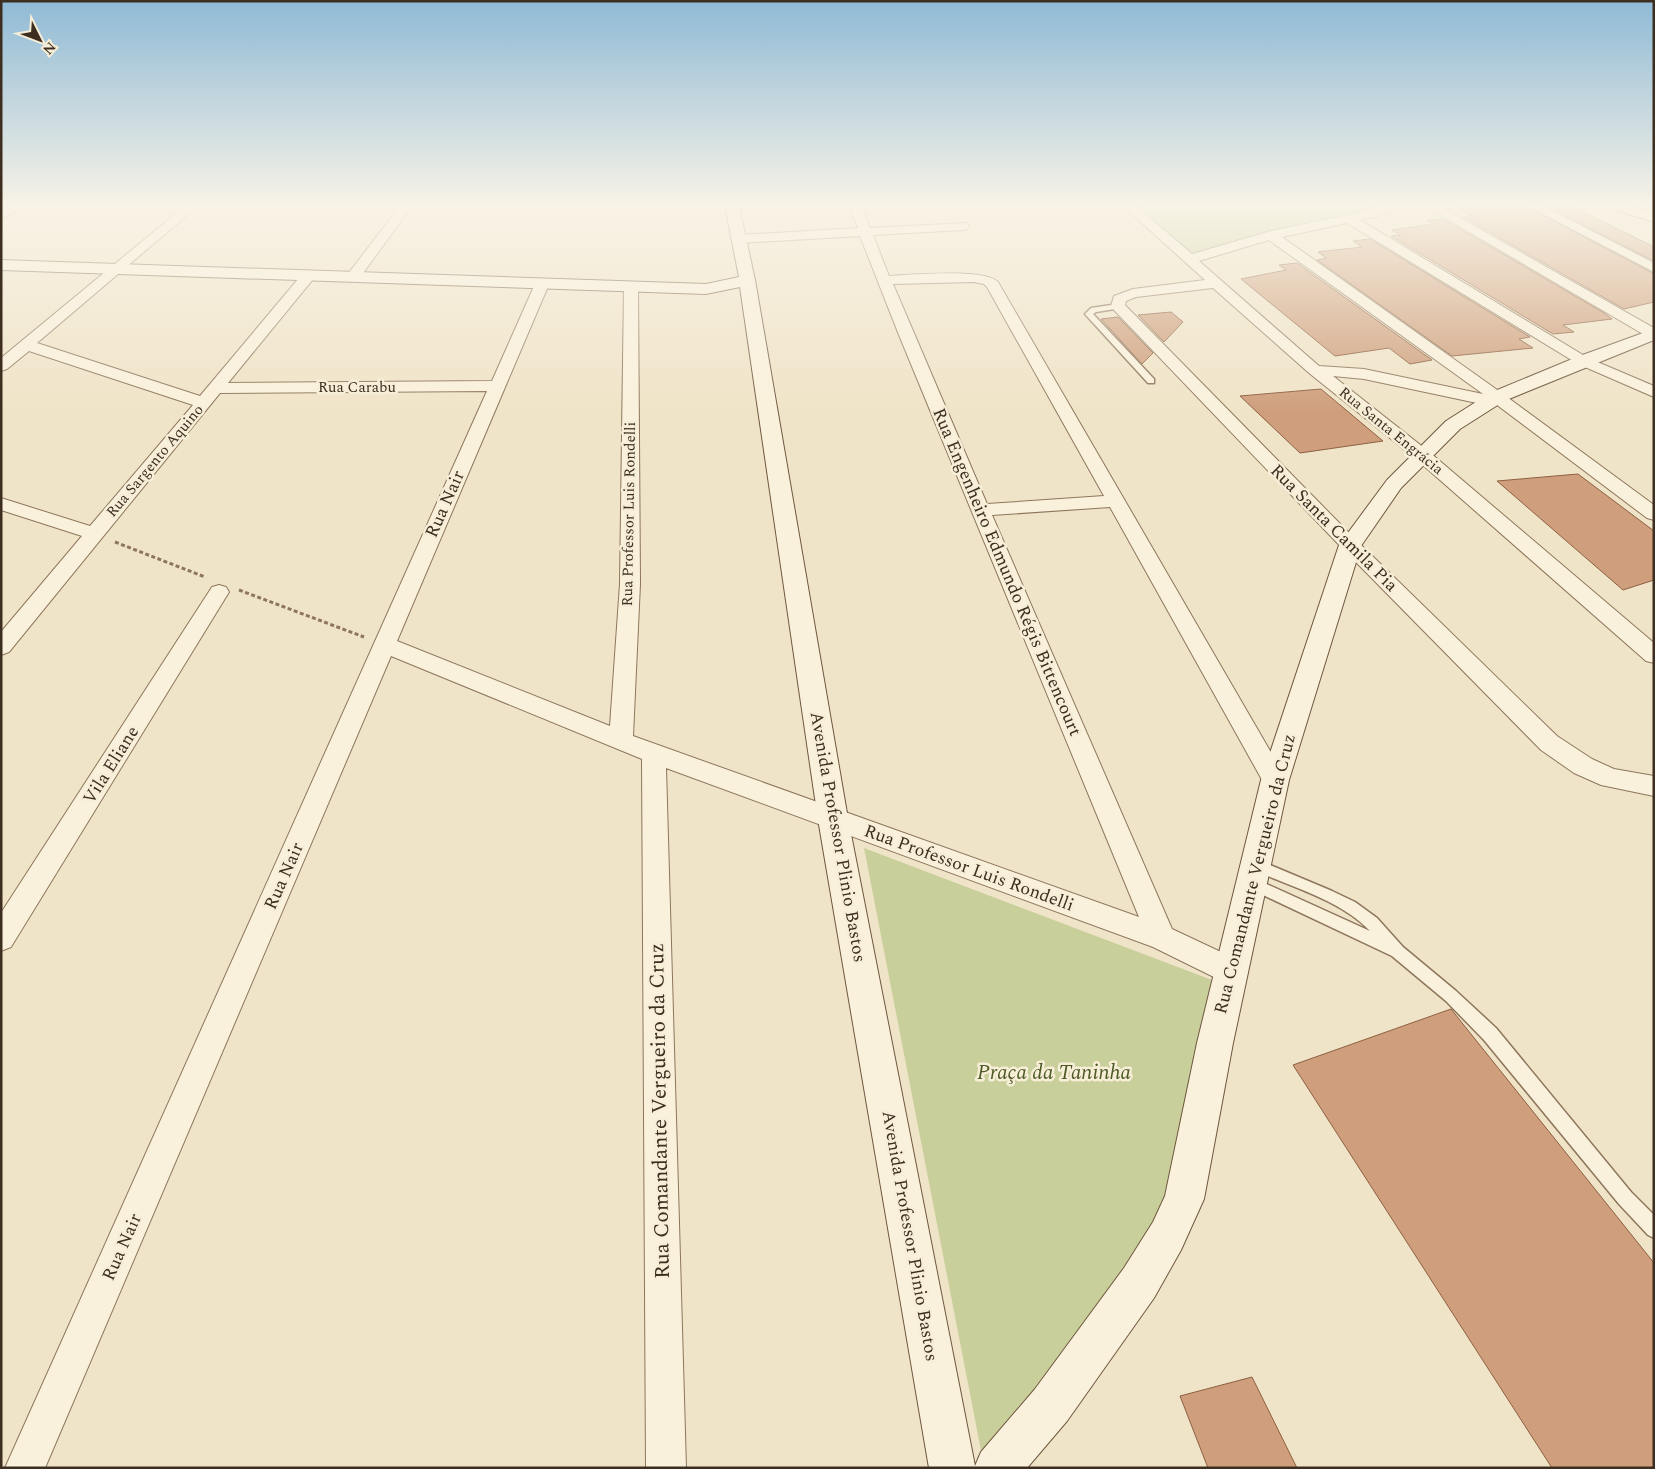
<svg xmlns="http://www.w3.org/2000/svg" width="1655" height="1469" font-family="Spectral,serif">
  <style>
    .green { fill: #c9cf9b }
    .building { fill: #cf9f7d; stroke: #8d5f41 }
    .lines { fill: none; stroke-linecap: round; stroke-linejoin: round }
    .lane-casing { stroke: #8d765c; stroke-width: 3 }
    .street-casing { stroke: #8d765c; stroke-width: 2 }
    .secondary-casing { stroke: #6f573f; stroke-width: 2 }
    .path { stroke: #8d765c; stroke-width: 3; stroke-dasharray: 4 2.5; stroke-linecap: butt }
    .lane { fill: #faf1dc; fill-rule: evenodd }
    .street { fill: #faf1dc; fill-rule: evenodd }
    .secondary { fill: #faf1dc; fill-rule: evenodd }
    .labels { text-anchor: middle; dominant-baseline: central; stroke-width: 5; stroke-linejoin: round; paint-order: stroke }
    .far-street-label { font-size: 15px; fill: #3d2e20; stroke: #f7eed8 }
    .street-label { font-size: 18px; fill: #3d2e20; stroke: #f7eed8 }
    .near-park-label { font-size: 21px; font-style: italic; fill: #4d5a26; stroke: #f7eed8 }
    .near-street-label { font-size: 21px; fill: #3d2e20; stroke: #f7eed8 }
  </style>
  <rect width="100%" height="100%" fill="#f0e4c8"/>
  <path class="green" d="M1133 206H1378L1336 218 1292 226 1187 254Z
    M864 848 1220 983 1169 1214 984 1466Z"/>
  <path class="building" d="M1454 206H1526L1654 274V302L1624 309 1463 217H1473Z
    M1546 206H1571L1654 247V261Z
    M1443 219 1604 313 1612 319 1563 325 1574 332 1553 334 1391 236 1401 235 1392 230 1434 224 1427 220Z
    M1370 239 1530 337 1519 339 1533 348 1452 356 1317 260 1326 258 1318 252 1362 247 1353 241Z
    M1297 263 1432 360 1410 364 1389 348 1335 356 1241 279 1286 270 1279 265Z
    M1171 312 1183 322 1164 342 1138 315Z
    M1118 317 1153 353 1142 364 1101 319Z
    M1321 389 1383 441 1300 453 1240 396Z
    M1578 474 1654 531V580L1623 590 1497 481Z
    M1451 1009 1654 1263V1468H1552L1293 1065Z
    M1252 1377 1297 1468H1208L1180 1396Z"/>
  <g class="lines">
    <g class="lane-casing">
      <path id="lane" d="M1118 304 1122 306 1121 308 1096 312 1093 314 1154 379V383H1148L1085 314 1091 308Z
        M1256 859 1332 891 1355 902 1377 918 1403 947 1456 991 1496 1028 1631 1192 1654 1215V1238L1648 1235 1619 1204 1484 1040 1446 1001 1392 956 1246 887 1244 883 1246 879 1251 877 1370 931C1343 901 1287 885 1251 869L1249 865 1251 861Z"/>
    </g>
    <g class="street-casing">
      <path id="street" d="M8 206H22L1 220V210Z
        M185 206H198L37 343 200 396 304 272 309 271 316 275 314 278 228 383 492 381 535 284 542 280 549 284 397 641 610 726 620 584 624 287 631 283 636 284 638 287 640 584 633 736 1139 917 899 335 860 236 739 243 733 239 739 235 858 228 849 206H861L870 228 967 223 969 226 967 229 963 230 873 235 889 276C911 275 984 268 998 282L1287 780 1284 787 1275 790 1266 787 1110 507 992 515 1172 929 1240 961 1244 971 1240 981 1230 985 1153 947 666 768 686 1468H646L642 759 391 656 45 1468H5L487 391 220 393 9 652 1 655V632L82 536 1 510V498L90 526 193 405 29 351 7 369 1 371V358ZM974 282 984 284 987 287 1104 496 987 504 893 284Z
        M400 206H412L358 280H348L346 277 348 274Z
        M1123 206H1136L1192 254 1271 231 1367 211 1380 206H1396L1394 209 1375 217 1360 220 1588 358 1654 386V397L1578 364 1347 223 1282 237 1503 394 1654 505V520L1647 518 1497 405 1491 406 1364 379 1333 376 1428 451 1654 643V663L1646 661 1416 459 1309 373 1213 288 1136 297 1126 301 1125 305 1357 541 1557 736 1592 759 1614 769 1654 776V796L1601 785 1574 773 1541 750 1343 549 1113 309 1111 306 1114 296 1133 289 1205 280ZM1269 240 1483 394 1364 369 1319 366 1199 261Z
        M1425 206H1439L1654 328V338L1648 337Z
        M1528 206H1543L1654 263V272Z
        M219 585 226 587 229 592 11 947 1 951V913L212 587Z"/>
    </g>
    <g class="secondary-casing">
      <path id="secondary" d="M725 206H739L755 280 848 819 975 1466 981 1452 1035 1389 1124 1268 1153 1222 1165 1196 1197 1043 1261 780 1339 545 1387 480 1446 421 1490 393 1577 357 1654 329V340L1504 401 1460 429 1401 488 1361 546 1289 780 1233 1043 1204 1199 1181 1250 1154 1298 1067 1421 1027 1468H929L818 819 740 287 706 294 1 270V260L706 284 739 277Z
        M1610 206H1630L1654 213V222L1612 209Z"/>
    </g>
    <path class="path" d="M115 542 205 577
      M239 590 364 637"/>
    <use href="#lane" class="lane"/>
    <use href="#street" class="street"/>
    <use href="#secondary" class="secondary"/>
  </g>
  <linearGradient id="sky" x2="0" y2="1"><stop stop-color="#8fbad6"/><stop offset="0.5" stop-color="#f8f3e6"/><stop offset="1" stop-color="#f8f3e6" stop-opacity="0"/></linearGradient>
  <rect width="1655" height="411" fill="url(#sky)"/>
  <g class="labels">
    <g class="far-street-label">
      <text x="357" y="387">Rua Carabu</text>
      <text transform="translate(1391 431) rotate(39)">Rua Santa Engrácia</text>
      <text transform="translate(155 461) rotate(-50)">Rua Sargento Aquino</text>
      <text transform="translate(629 514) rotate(-89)">Rua Professor Luis Rondelli</text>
    </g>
    <g class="street-label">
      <text transform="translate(445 504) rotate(-66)">Rua Nair</text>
      <text transform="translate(1334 528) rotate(45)">Rua Santa Camila Pia</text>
      <text transform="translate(1007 572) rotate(67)">Rua Engenheiro Edmundo Régis Bittencourt</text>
      <text transform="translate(111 765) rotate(-58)">Vila Eliane</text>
      <text transform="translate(838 837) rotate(80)">Avenida Professor Plinio Bastos</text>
      <text transform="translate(969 868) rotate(20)">Rua Professor Luis Rondelli</text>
      <text transform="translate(1255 874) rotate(-76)">Rua Comandante Vergueiro da Cruz</text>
      <text transform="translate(284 876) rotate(-66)">Rua Nair</text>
      <text transform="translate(910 1236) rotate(80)">Avenida Professor Plinio Bastos</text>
      <text transform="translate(122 1247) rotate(-66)">Rua Nair</text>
    </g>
    <g class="near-park-label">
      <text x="1054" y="1073">Praça da Taninha</text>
    </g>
    <g class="near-street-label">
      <text transform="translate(660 1111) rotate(-91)">Rua Comandante Vergueiro da Cruz</text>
    </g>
  </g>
  <rect width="1655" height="1469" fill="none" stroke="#3d2e20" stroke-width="5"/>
  <g transform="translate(40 40) rotate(132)" stroke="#f7eed8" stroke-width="4" paint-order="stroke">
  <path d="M0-4L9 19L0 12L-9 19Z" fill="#3d2e20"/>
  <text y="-8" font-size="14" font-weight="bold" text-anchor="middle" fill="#3d2e20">N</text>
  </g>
</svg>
